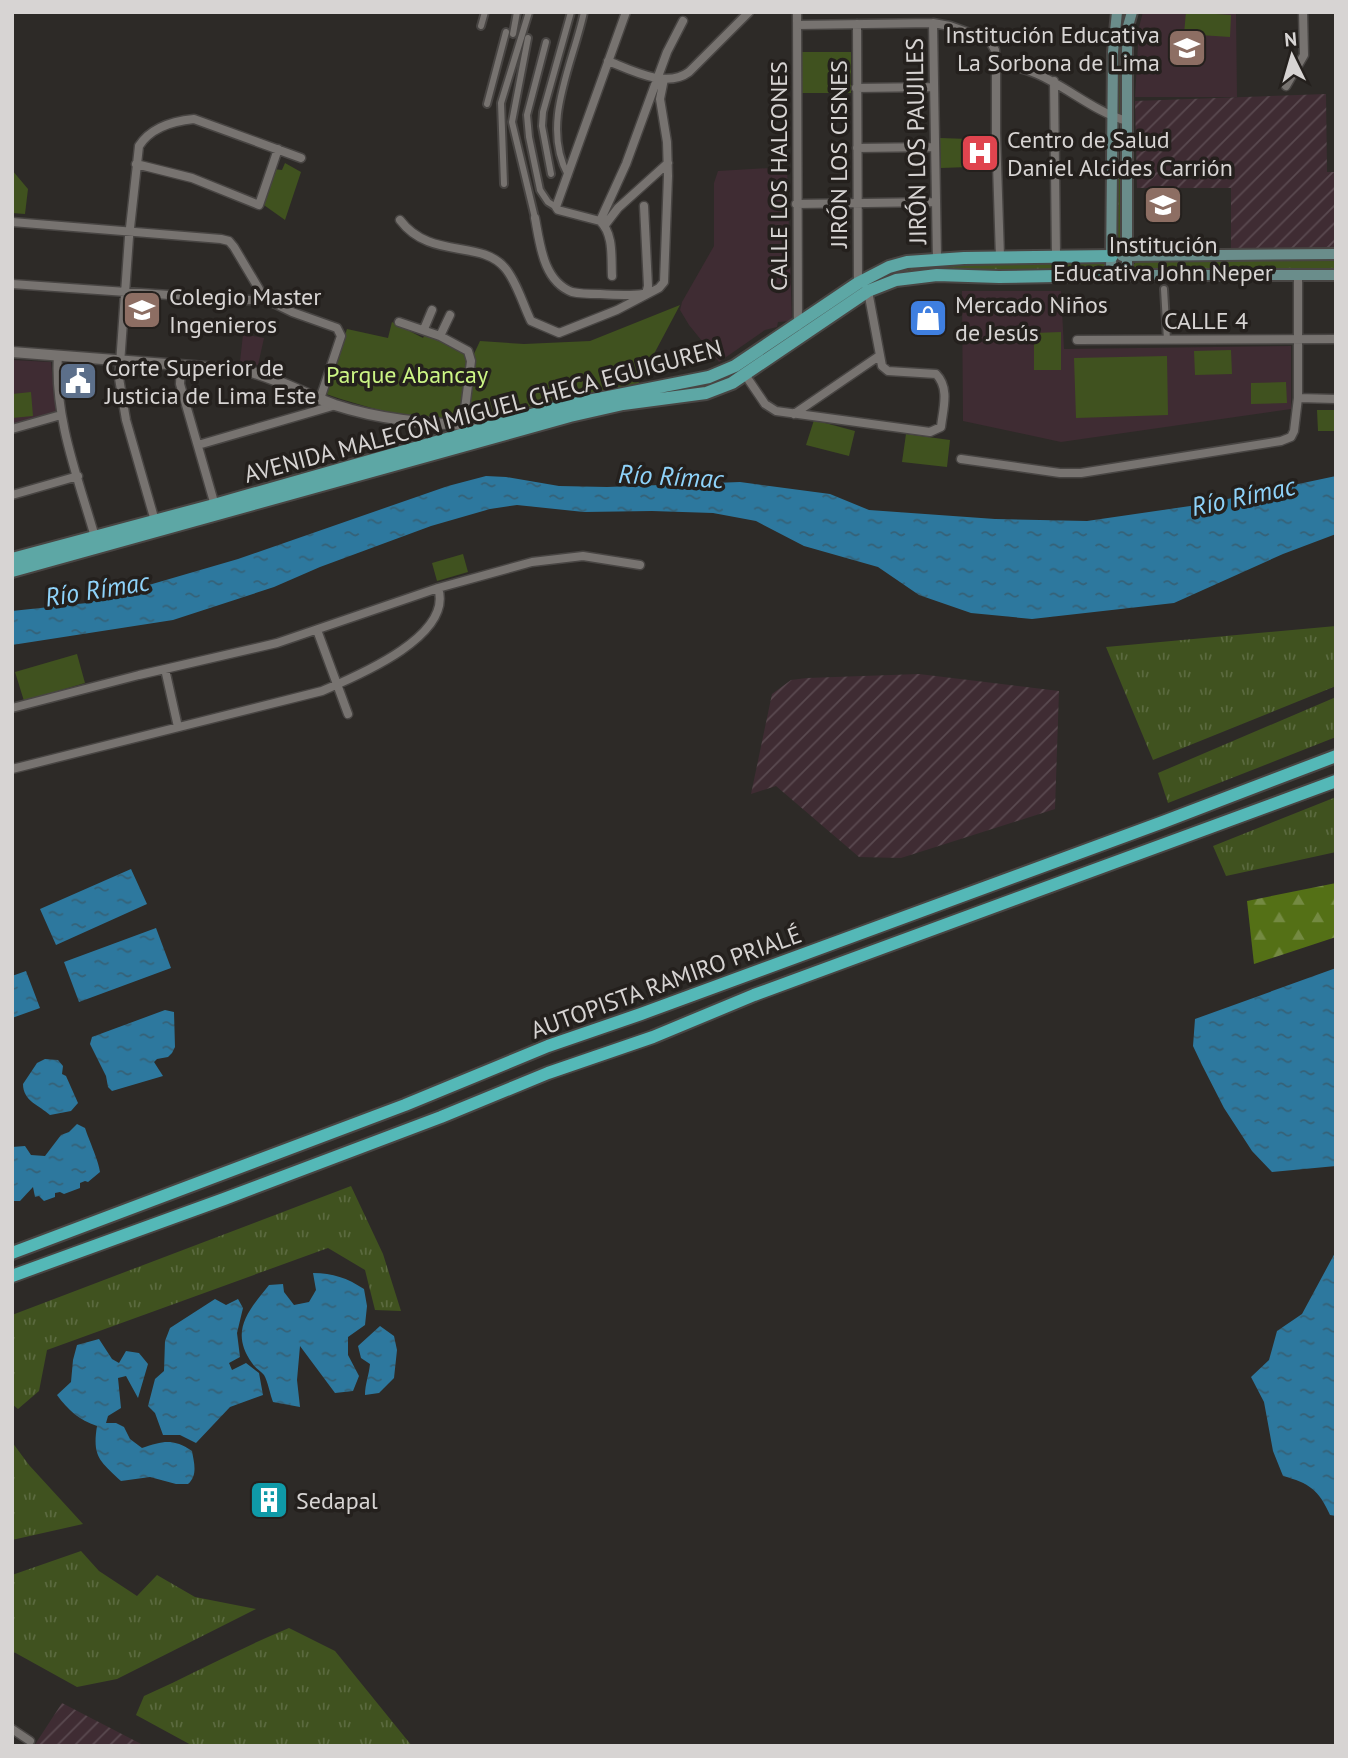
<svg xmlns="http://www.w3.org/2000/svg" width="1348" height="1758" font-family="'PT Sans',sans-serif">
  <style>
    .industrial { fill: url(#industrial-furrows) }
    .education { fill: #3f2c33 }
    .grass { fill: url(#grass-tufts) }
    .forest { fill: url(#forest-firs) }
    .green { fill: #40521f }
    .water { fill: url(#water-ripples) }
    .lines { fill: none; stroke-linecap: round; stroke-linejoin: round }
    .pedestrian-casing { stroke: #484543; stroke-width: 10 }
    .minor-casing { stroke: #484543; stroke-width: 11 }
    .tertiary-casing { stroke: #484543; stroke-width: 13 }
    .secondary-casing { stroke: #484543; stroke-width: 14 }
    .primary-casing { stroke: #484543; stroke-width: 16 }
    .trunk-casing { stroke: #484543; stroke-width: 16 }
    .pedestrian { stroke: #777370; stroke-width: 6 }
    .minor { stroke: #777370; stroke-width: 8 }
    .tertiary { stroke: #777370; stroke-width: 10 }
    .secondary { stroke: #6a8d8b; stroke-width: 10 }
    .primary { stroke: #5da7a5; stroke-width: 12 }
    .trunk { stroke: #54b8b7; stroke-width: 12 }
    .labels { text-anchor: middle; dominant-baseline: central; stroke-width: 7; stroke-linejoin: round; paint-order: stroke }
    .poi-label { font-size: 24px; fill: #d7d4d3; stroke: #24201d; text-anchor: start }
    .street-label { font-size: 24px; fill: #d7d4d3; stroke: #24201d }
    .park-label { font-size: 24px; fill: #ccf585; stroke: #24201d }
    .water-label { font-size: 26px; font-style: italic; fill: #8fd3fa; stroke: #24201d }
  </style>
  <defs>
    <pattern id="industrial-furrows" width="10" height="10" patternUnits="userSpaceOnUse" patternTransform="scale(1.75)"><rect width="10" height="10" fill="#3f2c33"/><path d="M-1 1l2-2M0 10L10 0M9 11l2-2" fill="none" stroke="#5a4a50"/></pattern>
    <pattern id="grass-tufts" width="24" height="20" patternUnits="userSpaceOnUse" patternTransform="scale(1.75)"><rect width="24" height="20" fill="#40521f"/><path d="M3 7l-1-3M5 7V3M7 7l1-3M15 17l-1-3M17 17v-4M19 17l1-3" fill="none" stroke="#5b6a3f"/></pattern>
    <pattern id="forest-firs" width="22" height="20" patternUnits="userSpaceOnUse" patternTransform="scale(1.75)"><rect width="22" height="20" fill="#547016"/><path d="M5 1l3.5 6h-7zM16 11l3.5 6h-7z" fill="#748a42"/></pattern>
    <pattern id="water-ripples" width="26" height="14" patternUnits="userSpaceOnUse" patternTransform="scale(1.75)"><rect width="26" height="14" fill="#2d789e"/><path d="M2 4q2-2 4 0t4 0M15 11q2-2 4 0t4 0" fill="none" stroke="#356278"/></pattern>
  </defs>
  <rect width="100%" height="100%" fill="#2d2a27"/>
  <path class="industrial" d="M1326 94 1327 172H1336V265L1231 267V188H1137L1135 101Z
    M919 674 1059 691 1055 809 901 858 859 857 776 786 751 794 772 694 791 680 807 678Z
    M62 1703 145 1746H34Z"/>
  <path class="education" d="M1143 12H1236L1237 97H1135L1139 27Z
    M787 167 792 321 778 322 777 327 765 330 719 362 689 325 680 310 682 302 714 246V183L718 171Z
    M962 291H1061L1064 349 1291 346V409L1061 442 963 421Z
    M243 334 264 338 258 365 240 362Z
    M12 360 51 362 56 413 12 424Z"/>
  <path class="grass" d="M1121 12H1129L1122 113 1118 114 1116 45Z
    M1118 174 1124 177 1121 247 1116 246Z
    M1336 258V271L1140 272 1133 265 1139 259Z
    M1105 260 1108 264 1107 270 911 273 808 329 804 323 867 281 914 265Z
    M1336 626V686L1153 760 1106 647Z
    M1336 697V737L1168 803 1158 773Z
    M1336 797V852L1226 876 1213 846Z
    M351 1186 383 1254 401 1311 375 1310 365 1270 328 1248 47 1350 39 1391 18 1409 12 1404V1315Z
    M12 1442 29 1465 83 1524 12 1540Z
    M81 1551 99 1571 137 1596 157 1575 195 1597 256 1609 117 1679 77 1687 12 1651V1575Z
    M289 1628 335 1651 412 1746H193L136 1715 144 1696C193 1674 240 1648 289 1628Z"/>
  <path class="forest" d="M1336 883V937L1254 964 1247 901Z"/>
  <path class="green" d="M1186 12 1231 15 1230 37 1184 34Z
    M800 52H851V93H800Z
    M940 138 969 139V167L941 168Z
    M285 163 301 172 285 220 261 203 273 169 282 170Z
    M12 170 28 189 25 214 12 213Z
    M680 305 638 384C603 391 567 397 532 406 511 411 491 418 469 419 421 423 370 409 326 394L347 329 388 338 392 322 423 338 425 334 473 356 480 341 524 344 590 341Z
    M1061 332V370H1034V333Z
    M1231 350 1232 374 1195 375 1194 351Z
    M1167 356 1168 415 1076 418 1074 358Z
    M1286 382 1287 403 1251 404V383Z
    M31 392 33 416 12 418V394Z
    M1317 410H1336V431H1318Z
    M814 420 855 431 849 456 806 445Z
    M906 434 950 440 947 467 902 462Z
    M463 554 468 572 437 581 432 563Z
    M77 654 85 683 24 701 15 672Z"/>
  <path class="water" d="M486 476 506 477 559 486 607 487 740 482 830 494 869 510 995 519 1087 521 1204 504 1336 476V534L1283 554 1174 603 1032 619 971 613 919 595 878 567 804 546 756 521 713 513 652 511 584 512 517 505 490 509 431 526 320 567 274 587 173 620 12 645V611L87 603 238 559 448 486Z
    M131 869 147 904 56 945 40 909Z
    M156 928 171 968 79 1002 64 962Z
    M1336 968V1166L1272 1172 1252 1151 1224 1108 1202 1065 1193 1046 1195 1019Z
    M26 971 40 1008 12 1018V976Z
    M165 1010 174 1012 175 1047 172 1053 168 1057 157 1059 154 1062 163 1076 112 1091 108 1087 106 1076 90 1044 92 1037Z
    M45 1059 58 1060 63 1066 62 1074 66 1076 78 1103 71 1111 50 1115C39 1105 23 1101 23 1084L37 1063Z
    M77 1124 85 1128C89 1140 99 1162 100 1172L88 1182 85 1181 80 1183V1188L64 1194 60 1192 55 1193V1197L44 1201 39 1196 35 1197 33 1187 20 1201H14L12 1147 25 1146 31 1155 45 1156 61 1135 69 1132Z
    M1336 1251V1516L1330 1515C1319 1490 1309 1483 1283 1476L1273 1451 1264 1402 1251 1377 1269 1360 1277 1331 1302 1314Z
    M313 1273C333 1273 347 1278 364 1289L367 1306 365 1325 348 1337V1355L359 1376 353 1391 335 1393 300 1346 297 1380 300 1407 273 1402C270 1394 268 1382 264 1375 261 1371 255 1368 252 1363 229 1331 249 1310 269 1285L283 1284 284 1292 294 1305 309 1302 316 1290Z
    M215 1299 226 1305 238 1299 243 1308 237 1333 240 1357 229 1363 232 1370 246 1363 259 1373 263 1395 230 1407 196 1443 180 1435H163L155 1413 148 1406 155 1379 164 1371 165 1341 170 1328Z
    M380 1326 394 1336 397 1350 394 1378 379 1393 365 1395C365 1384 369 1375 370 1364L361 1358 358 1346Z
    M99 1339 112 1359 119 1363 126 1351 139 1353 148 1364 138 1398 126 1376 118 1378 121 1408 108 1416 106 1423H116L124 1427 130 1439 142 1448C163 1441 173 1438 192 1451 194 1463 198 1475 188 1484H176L150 1477 121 1481C100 1461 92 1457 97 1426 79 1420 68 1410 57 1395L71 1382 73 1360 77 1345Z"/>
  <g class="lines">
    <g class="pedestrian-casing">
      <path id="pedestrian" d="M481 26 485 12
        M513 34 517 12
        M528 38 512 122 535 218
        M546 42 527 115 529 137 540 190 548 202 556 207
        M487 104 506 32
        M551 174 542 126 543 112 571 12
        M568 175C540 124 573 64 584 12
        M504 184 501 103 529 12
        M1164 289 1167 340"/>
    </g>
    <g class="minor-casing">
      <path id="minor" d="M797 12 798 326
        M933 23 937 259
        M857 24 858 283
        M797 25 933 23 950 26 989 40 995 50 996 65V133L1000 257
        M608 61C631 70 666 89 689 72L749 12
        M996 65C1046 64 1081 108 1127 121
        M1054 81 1056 256
        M1286 86 1304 55 1303 12
        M856 88 934 87
        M857 148 935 147
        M136 164 192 178 259 205 278 149
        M796 204 936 202
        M644 206 648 286 646 294
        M535 218C540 244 543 281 572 292 581 294 591 294 599 294 614 295 628 296 643 294
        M400 220C430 260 481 239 505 268 517 282 523 305 531 321L559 333 617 310 659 288 664 282 668 176 667 142 660 99 664 79
        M600 221 626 164 667 52 683 21
        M12 222 221 239 229 241 234 247 259 289V296
        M605 225 618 208 668 163
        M612 276C611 258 614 234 600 221L558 210 556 207 626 12
        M12 284 241 300H252L259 296 292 312 337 328 341 336 320 399
        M399 322 440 336 468 351 471 361 463 425
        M424 329 432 310
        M440 336 450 315
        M1077 340 1336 339
        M58 355C54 418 78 478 95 537
        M181 365 180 384 216 509
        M746 376 765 404 776 411 930 432 941 427C943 409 950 388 936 374L888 371 882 366 868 291
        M1298 398 1336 399
        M794 414 879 356
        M12 429 61 415
        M198 445 336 405
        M961 459 1060 473H1081L1281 441 1291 437 1294 431 1298 398V276
        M12 495 78 476
        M155 521 126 420 119 378 129 237 139 146C151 127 173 121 194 119L301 158
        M317 630 348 714
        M165 669 178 727
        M12 708 139 675 277 643 438 588 532 562 583 556 640 565
        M12 769 322 691C357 676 454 636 438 588
        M12 1729 30 1741"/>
    </g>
    <g class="tertiary-casing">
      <path id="tertiary" d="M12 352 244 370C277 378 304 394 335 405 384 421 434 425 485 425"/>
    </g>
    <g class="secondary-casing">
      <path id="secondary" d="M1117 12 1113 52 1111 275H1336
        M1122 256 1336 254
        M1127 275V51L1128 26 1132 12"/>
    </g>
    <g class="primary-casing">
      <path id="primary" d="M12 559 214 505 563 406 709 377 735 366 858 283 889 267 907 262 964 258 1112 256
        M12 571 570 416 623 404 706 393 732 383 868 291 896 280 937 275 999 277 1111 275"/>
    </g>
    <g class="trunk-casing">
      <path id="trunk" d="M12 1253 405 1105 548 1046 641 1014 1163 822 1336 756
        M12 1276 224 1199 441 1117 548 1073 653 1037 754 995 1336 781"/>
    </g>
    <use href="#pedestrian" class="pedestrian"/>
    <use href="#minor" class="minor"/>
    <use href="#tertiary" class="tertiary"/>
    <use href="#secondary" class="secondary"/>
    <use href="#primary" class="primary"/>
    <use href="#trunk" class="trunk"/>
  </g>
  <defs>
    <g id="school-square" transform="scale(2.0125)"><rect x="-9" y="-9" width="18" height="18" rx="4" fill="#8d6e63" stroke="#24201d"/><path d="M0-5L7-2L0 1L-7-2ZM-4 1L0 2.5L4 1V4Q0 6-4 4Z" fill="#fff"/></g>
    <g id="hospital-square" transform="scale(2.0125)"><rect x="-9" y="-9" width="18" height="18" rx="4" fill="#e0444e" stroke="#24201d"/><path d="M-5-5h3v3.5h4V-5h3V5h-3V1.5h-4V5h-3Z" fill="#fff"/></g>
    <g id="shop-square" transform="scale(2.0125)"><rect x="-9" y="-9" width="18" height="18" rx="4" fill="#3f7fe0" stroke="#24201d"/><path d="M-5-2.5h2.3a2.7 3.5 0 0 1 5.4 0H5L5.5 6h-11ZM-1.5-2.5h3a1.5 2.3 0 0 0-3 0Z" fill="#fff"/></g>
    <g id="civic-square" transform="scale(2.0125)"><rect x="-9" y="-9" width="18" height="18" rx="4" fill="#5c6f8a" stroke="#24201d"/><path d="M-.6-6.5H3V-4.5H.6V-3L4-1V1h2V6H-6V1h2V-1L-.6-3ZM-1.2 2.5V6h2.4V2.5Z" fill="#fff"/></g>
    <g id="building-square" transform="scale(2.0125)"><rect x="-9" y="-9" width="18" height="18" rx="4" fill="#0f9aa8" stroke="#24201d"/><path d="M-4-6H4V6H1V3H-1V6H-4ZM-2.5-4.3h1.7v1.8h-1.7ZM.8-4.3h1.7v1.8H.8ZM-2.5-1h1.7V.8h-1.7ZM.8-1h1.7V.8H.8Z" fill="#fff"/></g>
  </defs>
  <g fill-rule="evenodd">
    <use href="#school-square" x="1187" y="48"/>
    <use href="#hospital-square" x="980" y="153"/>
    <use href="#school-square" x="1163" y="205"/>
    <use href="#school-square" x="142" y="310"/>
    <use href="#shop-square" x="928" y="318"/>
    <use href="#civic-square" x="78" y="381"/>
    <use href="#building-square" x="269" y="1500"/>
  </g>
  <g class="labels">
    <g class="poi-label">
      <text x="1160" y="34" text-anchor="end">Institución Educativa<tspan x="1160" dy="28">La Sorbona de Lima</tspan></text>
      <text x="1007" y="139">Centro de Salud<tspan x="1007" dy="28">Daniel Alcides Carrión</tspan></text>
      <text x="1163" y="244" text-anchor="middle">Institución<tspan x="1163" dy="28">Educativa John Neper</tspan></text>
      <text x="169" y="296">Colegio Master<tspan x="169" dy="28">Ingenieros</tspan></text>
      <text x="955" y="304">Mercado Niños<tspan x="955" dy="28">de Jesús</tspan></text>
      <text x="105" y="367">Corte Superior de<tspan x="105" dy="28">Justicia de Lima Este</tspan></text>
      <text x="296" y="1500">Sedapal</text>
    </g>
    <g class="street-label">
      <text transform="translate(916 141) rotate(-91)">JIRÓN LOS PAUJILES</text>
      <text transform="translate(838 154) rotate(-90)">JIRÓN LOS CISNES</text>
      <text transform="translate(778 176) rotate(-90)">CALLE LOS HALCONES</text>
      <text x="1206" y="320">CALLE 4</text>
      <text transform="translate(483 411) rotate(-15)">AVENIDA MALECÓN MIGUEL CHECA EGUIGUREN</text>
      <text transform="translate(666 982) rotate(-20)">AUTOPISTA RAMIRO PRIALÉ</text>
    </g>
    <g class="park-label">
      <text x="407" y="374">Parque Abancay</text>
    </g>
    <g class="water-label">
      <text transform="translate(671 476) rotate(3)">Río Rímac</text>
      <text transform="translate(1243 496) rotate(-12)">Río Rímac</text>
      <text transform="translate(97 589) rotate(-9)">Río Rímac</text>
    </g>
  </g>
  <rect width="1348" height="1758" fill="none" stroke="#d7d4d3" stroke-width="28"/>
  <g transform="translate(1292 56) rotate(355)" stroke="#24201d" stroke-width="5" paint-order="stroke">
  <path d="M0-5L12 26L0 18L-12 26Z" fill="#d7d4d3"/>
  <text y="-10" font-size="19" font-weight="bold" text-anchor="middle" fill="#d7d4d3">N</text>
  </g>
</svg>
